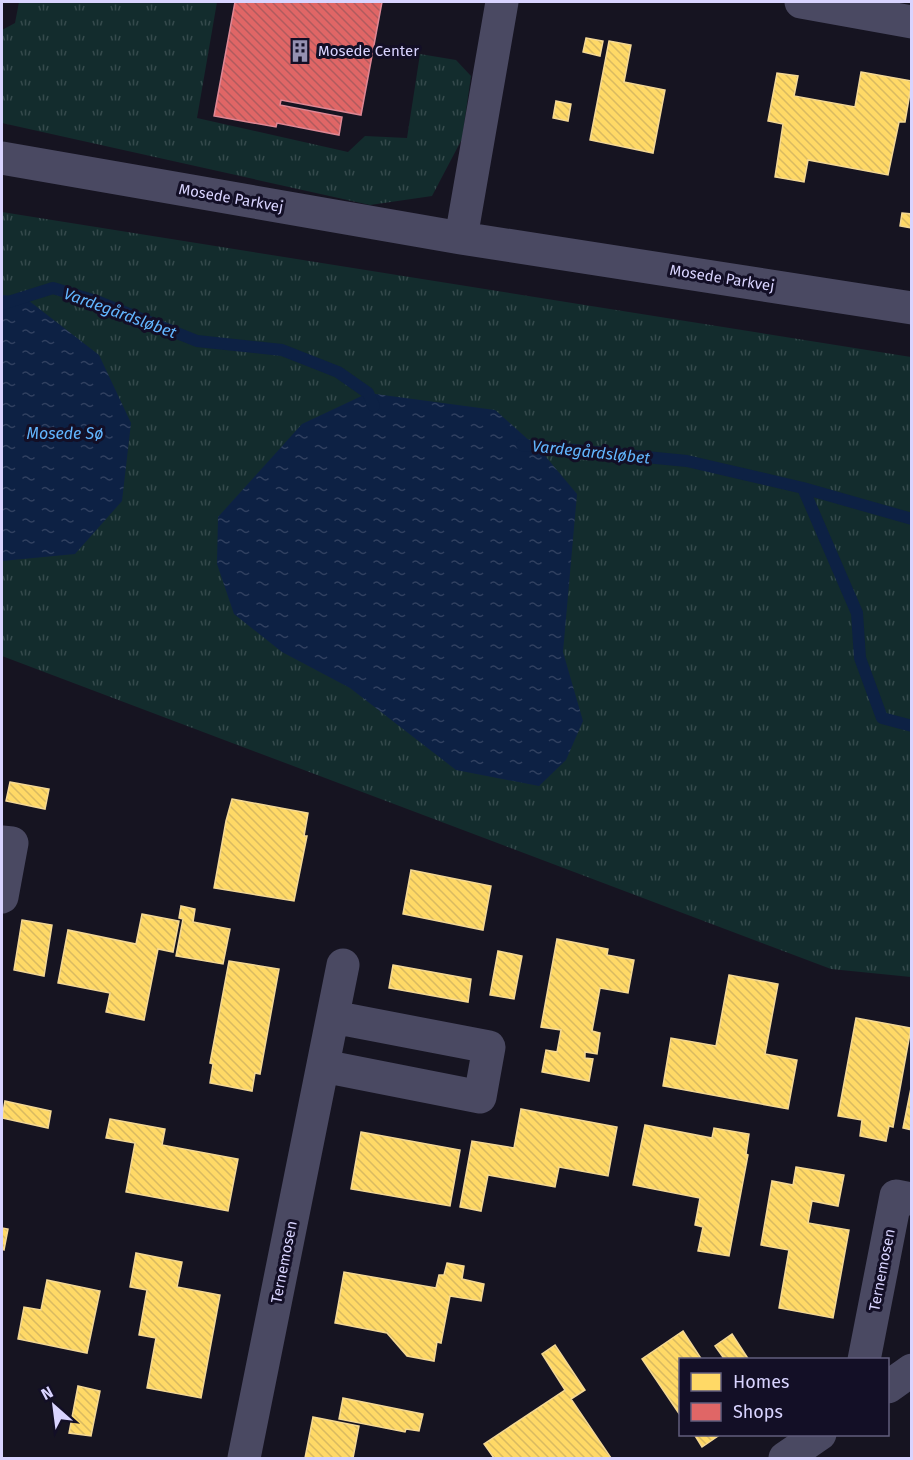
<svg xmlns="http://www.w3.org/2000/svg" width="913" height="1460" font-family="'Fira Sans',sans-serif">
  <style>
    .grass { fill: url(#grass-tufts) }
    .water { fill: url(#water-ripples) }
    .homes { fill: url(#homes-back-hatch); stroke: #f4d894; stroke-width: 1.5 }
    .shops { fill: url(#shops-back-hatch); stroke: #de8794; stroke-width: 1.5 }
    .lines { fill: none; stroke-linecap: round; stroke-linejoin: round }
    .stream { stroke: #0d2144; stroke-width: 12 }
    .minor { stroke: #4a4962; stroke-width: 33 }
    .labels { text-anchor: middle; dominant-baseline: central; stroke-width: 6; stroke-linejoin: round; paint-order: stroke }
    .poi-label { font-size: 15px; fill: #d9d4ff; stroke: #130f26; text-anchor: start }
    .street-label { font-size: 15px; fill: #d9d4ff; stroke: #130f26 }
    .water-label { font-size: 16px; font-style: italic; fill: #62b6ff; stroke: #130f26 }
  </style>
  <defs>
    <pattern id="grass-tufts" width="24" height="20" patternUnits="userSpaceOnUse" patternTransform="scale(1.5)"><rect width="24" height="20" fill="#132c2d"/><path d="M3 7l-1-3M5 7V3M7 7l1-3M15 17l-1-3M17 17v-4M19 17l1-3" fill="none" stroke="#354a4c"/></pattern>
    <pattern id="water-ripples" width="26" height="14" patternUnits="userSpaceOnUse" patternTransform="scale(1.5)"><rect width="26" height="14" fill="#0d2144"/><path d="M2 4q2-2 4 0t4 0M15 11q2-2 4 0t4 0" fill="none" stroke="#304060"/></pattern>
    <pattern id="homes-back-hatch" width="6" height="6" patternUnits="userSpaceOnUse" patternTransform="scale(1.5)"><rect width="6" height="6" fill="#ffd966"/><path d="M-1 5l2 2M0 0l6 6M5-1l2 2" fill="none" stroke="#d9ba61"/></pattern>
    <pattern id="shops-back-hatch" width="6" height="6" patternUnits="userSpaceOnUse" patternTransform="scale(1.5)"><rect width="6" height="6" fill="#e06666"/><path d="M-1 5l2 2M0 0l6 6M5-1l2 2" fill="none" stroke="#b05b5e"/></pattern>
  </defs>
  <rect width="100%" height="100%" fill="#161421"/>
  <path class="grass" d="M19 2H217L197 118 348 152 365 136 407 138 420 54 456 60 471 76 462 139 432 196 370 205 2 123V30L15 23Z
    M2 212 911 357V977L831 969 2 656Z"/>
  <path class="water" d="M2 295 24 297 99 355 131 423 122 501 75 554 2 561Z
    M368 393 495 410 541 451 577 494 563 652 583 721 566 760 539 786 456 770 350 688 282 652 234 614 217 564 218 517 302 424Z"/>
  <path class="homes" d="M586 38 603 41 600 56 583 52Z
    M609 41 631 45 624 82 665 90 653 153 590 140Z
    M861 72 912 81 905 122H899L888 175 808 160 804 182 775 177 783 124 768 121 777 73 798 76 794 96 855 107Z
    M556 101 571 104 568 121 553 118Z
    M902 213 912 214V228L900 226Z
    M10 782 49 789 45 809 6 801Z
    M232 799 308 813 304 836H307L294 901 214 888 226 821Z
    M411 870 491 886 483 930 403 914Z
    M181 906 195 909 193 922 230 929 223 964 176 956 183 919 179 918Z
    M142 914 179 921 173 952 158 949 144 1020 106 1012 110 993 58 983 68 930 136 944Z
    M22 920 52 925 44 976 14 970Z
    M557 939 608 949 607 955 634 960 628 993 600 988 592 1031 600 1033 597 1054 585 1052V1058L593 1059 589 1081 542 1072 546 1050 557 1052 561 1030 541 1027Z
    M498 951 522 956 514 999 490 995Z
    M229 961 279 969 260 1074 255 1073 252 1091 210 1083 213 1064 210 1063Z
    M393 965 471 979 468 1002 389 988Z
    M729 975 778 984 765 1054 797 1060 788 1109 663 1086 671 1038 716 1046Z
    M856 1018 911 1028 893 1127 889 1126 886 1141 860 1136 862 1120 838 1116Z
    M911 1088H912V1130L903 1128Z
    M5 1101 51 1111 48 1128 2 1118Z
    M521 1109 617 1127 608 1176 559 1167 555 1187 488 1175 481 1211 460 1207 472 1141 514 1148Z
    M110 1119 165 1129 162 1145 238 1159 228 1211 126 1192 135 1143 106 1138Z
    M645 1125 712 1138 714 1128 749 1134 746 1154 748 1155 729 1256 698 1251 703 1227 695 1225 700 1198 633 1185Z
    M361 1132 460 1150 450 1206 351 1189Z
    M796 1167 844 1175 838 1206 812 1201 808 1223 849 1230 833 1318 779 1308 789 1250 761 1245 772 1181 793 1185Z
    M2 1228 8 1229 4 1250 2 1249Z
    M136 1253 182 1262 177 1287 220 1295 201 1398 147 1388 156 1338 139 1335 147 1290 130 1287Z
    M447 1263 464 1266 462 1279 484 1284 481 1301 450 1296 441 1343 437 1342 434 1361 407 1356 387 1333 335 1323 344 1272 436 1288 439 1275H444Z
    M47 1280 100 1291 87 1353 18 1339 24 1307 41 1310Z
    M683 1331 702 1360H680V1415L642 1359Z
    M732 1334 749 1360H725L715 1346Z
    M555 1345 585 1390 571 1399 611 1458H494L484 1444 565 1390 542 1354Z
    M78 1386 100 1391 91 1436 69 1433Z
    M343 1398 423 1414 419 1431 406 1429 405 1432 339 1419Z
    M313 1417 359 1426 353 1458H305Z
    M694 1434H721L702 1447Z"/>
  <path class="shops" d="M235 2H382L361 115 281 100 280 105 342 117 339 135 277 123 276 127 214 116Z"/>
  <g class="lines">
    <path class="stream" d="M2 304 53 288 99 302 197 341 282 350 338 372 368 393 374 406
      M522 445 687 461 803 488 912 519
      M803 488 857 613 860 658 882 718 912 726"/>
    <path class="minor" d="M801 2 912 22
      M2 158 461 238 912 308
      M461 238 502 2
      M2 842 12 843 2 897
      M323 1066 480 1097 489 1047 333 1017
      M864 1360 896 1196 912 1199
      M888 1387 912 1370
      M244 1458 343 965
      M785 1458 820 1434"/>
  </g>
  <defs>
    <g id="building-bare" transform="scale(1.8)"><path d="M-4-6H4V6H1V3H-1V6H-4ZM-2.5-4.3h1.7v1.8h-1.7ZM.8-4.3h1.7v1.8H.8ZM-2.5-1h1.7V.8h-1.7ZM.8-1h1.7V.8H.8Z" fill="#9591b1" stroke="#130f26" stroke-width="2.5" paint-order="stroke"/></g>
  </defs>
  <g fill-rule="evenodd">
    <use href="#building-bare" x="300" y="51"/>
  </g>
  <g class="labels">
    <g class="poi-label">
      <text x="318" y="51">Mosede Center</text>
    </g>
    <g class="street-label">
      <text transform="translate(231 198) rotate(10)">Mosede Parkvej</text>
      <text transform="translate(722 278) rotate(9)">Mosede Parkvej</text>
      <text transform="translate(284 1262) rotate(-79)">Ternemosen</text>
      <text transform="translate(882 1270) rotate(-79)">Ternemosen</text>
    </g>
    <g class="water-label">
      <text transform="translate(120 313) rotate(20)">Vardegårdsløbet</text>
      <text x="65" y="433">Mosede Sø</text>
      <text transform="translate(591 452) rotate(6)">Vardegårdsløbet</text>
    </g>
  </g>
  <rect width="913" height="1460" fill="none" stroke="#d9d4ff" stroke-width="6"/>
  <rect x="679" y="1358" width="210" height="78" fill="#130f26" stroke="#625e7d" stroke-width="1.5"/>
  <rect x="691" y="1373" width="30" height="18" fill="#ffd966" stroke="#625e7d" stroke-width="1.5"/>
  <text x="733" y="1388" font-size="18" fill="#d9d4ff">Homes</text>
  <rect x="691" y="1403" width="30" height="18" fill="#e06666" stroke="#625e7d" stroke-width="1.5"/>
  <text x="733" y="1418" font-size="18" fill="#d9d4ff">Shops</text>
  <g transform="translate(54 1406) rotate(332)" stroke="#130f26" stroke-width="4.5" paint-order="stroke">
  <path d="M0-4.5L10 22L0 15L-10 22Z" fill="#d9d4ff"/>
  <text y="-9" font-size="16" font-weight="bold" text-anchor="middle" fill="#d9d4ff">N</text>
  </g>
</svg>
